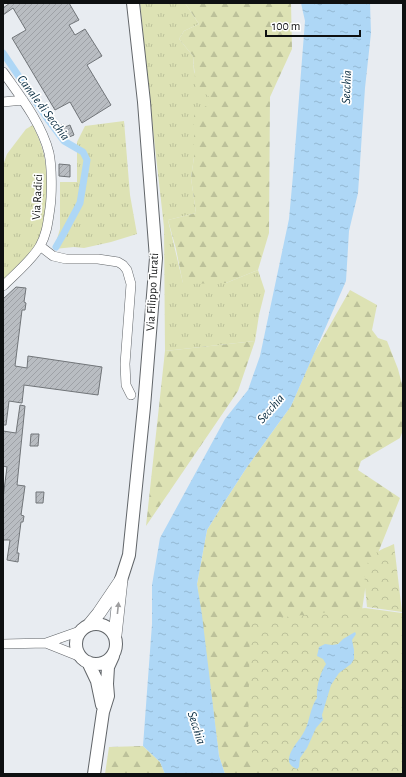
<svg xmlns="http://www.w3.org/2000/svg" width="406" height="777" font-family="'Alegreya Sans',sans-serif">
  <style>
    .grass { fill: url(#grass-tufts) }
    .forest { fill: url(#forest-firs) }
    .park { fill: url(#park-crowns) }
    .water { fill: url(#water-ripples) }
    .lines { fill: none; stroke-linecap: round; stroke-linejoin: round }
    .canal { stroke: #aed7f6; stroke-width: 7 }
    .building { fill: url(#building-hatch); stroke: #717579 }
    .minor-casing { stroke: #616569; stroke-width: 10 }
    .major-casing { stroke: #616569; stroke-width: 14 }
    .highway-casing { stroke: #616569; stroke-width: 14 }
    .minor { stroke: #fff; stroke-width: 9 }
    .major { stroke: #fff; stroke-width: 12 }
    .highway { stroke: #fff; stroke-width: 13 }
    .oneway { fill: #9f9fa0 }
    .labels { text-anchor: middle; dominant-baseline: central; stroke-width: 3.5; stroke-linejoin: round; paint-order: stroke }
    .street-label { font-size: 12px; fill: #0e1011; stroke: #fff }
    .water-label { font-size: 13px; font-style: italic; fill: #0b2e43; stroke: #fff }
  </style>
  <defs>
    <pattern id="grass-tufts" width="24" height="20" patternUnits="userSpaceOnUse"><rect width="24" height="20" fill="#dde2b4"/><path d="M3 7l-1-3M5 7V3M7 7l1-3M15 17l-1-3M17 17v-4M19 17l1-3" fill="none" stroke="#bcc19a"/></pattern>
    <pattern id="forest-firs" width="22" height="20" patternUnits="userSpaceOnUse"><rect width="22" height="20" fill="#dde2b4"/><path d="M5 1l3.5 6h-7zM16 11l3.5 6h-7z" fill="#bcc19a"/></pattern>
    <pattern id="park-crowns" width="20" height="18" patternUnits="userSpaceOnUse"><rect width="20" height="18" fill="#dde2b4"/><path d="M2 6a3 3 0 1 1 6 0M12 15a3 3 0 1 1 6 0" fill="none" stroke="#bcc19a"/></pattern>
    <pattern id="water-ripples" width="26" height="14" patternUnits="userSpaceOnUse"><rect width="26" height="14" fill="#aed7f6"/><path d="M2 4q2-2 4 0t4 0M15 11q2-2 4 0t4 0" fill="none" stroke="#94b8d2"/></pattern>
    <pattern id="building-hatch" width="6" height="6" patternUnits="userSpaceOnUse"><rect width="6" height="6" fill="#b9bdc2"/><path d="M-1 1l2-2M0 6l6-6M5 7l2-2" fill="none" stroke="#9ea1a6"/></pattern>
  </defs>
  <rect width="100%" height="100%" fill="#e8ecf1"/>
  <path class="grass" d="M140 3H185L199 24 184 31 179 39 193 56 194 72 209 96V104L194 157 191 178 196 213 168 220 183 283H226L258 270 265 291 259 315 255 341 165 351 164 227 153 130Z
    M124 121 130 195 137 234 111 242 84 248 74 247 54 249 60 229V182H77V142L85 126Z
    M33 125C36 133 40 140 42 148 50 173 50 221 36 244 27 258 15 268 3 280V165L7 154 26 129Z"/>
  <path class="forest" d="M185 3H291L292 49 270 97 269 233 258 270 226 283 183 284 176 249 168 220 196 213 191 178 194 157V114L209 104V96L196 89 193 56 179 39 184 31 199 24Z
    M350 290 377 305 372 330 378 338 387 341 398 369 403 388V430L400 438 361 461 358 470 400 498 366 583 360 624 403 774H225L219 756 197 584 207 530 225 501 247 467 291 406 314 353Z
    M255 341 238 391 146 526 165 351Z
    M143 746 160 762 165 774H105L109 747Z"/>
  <path class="park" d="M394 544 402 612 367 607C366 590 359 566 375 554 380 549 388 547 394 544Z
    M365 608 402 613 403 621V774H261L248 742 250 621Z"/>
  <path class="water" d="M301 3H370L371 33 365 88 358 193 349 231 346 281 291 406 247 467 225 501 207 530 197 584 202 615 219 756 225 774H165L160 762 143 746 152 624V585L160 538 225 419 248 390 260 356 289 219 293 175 305 21Z
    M355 632 356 634 352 640 354 650V659L351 664 339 673 331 685 322 715 323 720 316 728 307 748 300 758 299 767 297 769C292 767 288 764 289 758 291 747 301 739 305 730 310 720 310 708 317 698 316 687 320 673 326 664L323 659 317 656 319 647 325 644 332 645 338 644 343 639Z"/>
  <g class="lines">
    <path class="canal" d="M3 53 49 121 64 141 83 152 87 160 80 203 64 233 56 247"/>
  </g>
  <path class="building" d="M10 3H69L79 20 69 25 75 35 85 29 102 56 87 65 111 105 82 123 70 102 55 110 12 38 26 30 13 8 3 15V8Z
    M64 124 65 127 70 125 74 135 64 139 59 126Z
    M59 164 70 165V177L59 176Z
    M16 287 26 288 24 302 26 303 25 310H22L15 366 27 368 28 356 102 367 98 395 24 385 22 403 9 401 6 425H3V299Z
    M20 405 25 406 17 485 25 486 21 515 24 516 23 522H21L17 553H19L18 562 7 560 10 540H3V498L7 467 3 466V431L16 433Z
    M31 434H39L38 446H30Z
    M36 492H44L43 503H36Z"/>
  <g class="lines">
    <g class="minor-casing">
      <path id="minor" d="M3 72C20 96 42 124 49 153 52 168 52 193 50 208 48 221 47 234 40 246 33 259 14 275 3 286
        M3 102 23 100
        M40 246 53 256 66 259H98L118 262 123 265 127 270 131 284 125 364 126 385 131 395
        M46 643 81 657
        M3 644 46 643 80 631"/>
    </g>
    <g class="major-casing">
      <path id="major" d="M121 580 129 555 144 407 156 258 144 102 133 3
        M76 644a20 20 0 1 1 40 0a20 20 0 1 1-40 0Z
        M88 662 97 681 102 705
        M94 774 103 712 108 696 107 684 108 667 113 656"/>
    </g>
    <g class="highway-casing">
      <path id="highway" d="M90 624 99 613 120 582
        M115 635 121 580"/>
    </g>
    <use href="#minor" class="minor"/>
    <use href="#major" class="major"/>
    <use href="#highway" class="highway"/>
  </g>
  <defs><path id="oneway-solid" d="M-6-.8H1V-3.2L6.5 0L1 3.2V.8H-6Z"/></defs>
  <use class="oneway" href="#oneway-solid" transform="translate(118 608) rotate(-84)"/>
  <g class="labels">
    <g class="street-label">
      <text transform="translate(37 197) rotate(-87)">Via Radici</text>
      <text transform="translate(152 292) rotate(-87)">Via Filippo Turati</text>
    </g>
    <g class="water-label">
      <text transform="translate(347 87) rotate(-88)">Secchia</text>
      <text transform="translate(43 108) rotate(53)">Canale di Secchia</text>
      <text transform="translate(271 409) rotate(-49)">Secchia</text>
      <text transform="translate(196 728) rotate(72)">Secchia</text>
    </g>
  </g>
  <rect width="406" height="777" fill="none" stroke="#0e1011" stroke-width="8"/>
  <path d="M266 30v6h94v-6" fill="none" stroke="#0e1011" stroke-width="2"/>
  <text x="272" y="30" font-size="12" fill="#0e1011" stroke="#ffffff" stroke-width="3" paint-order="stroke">100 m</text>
</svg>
